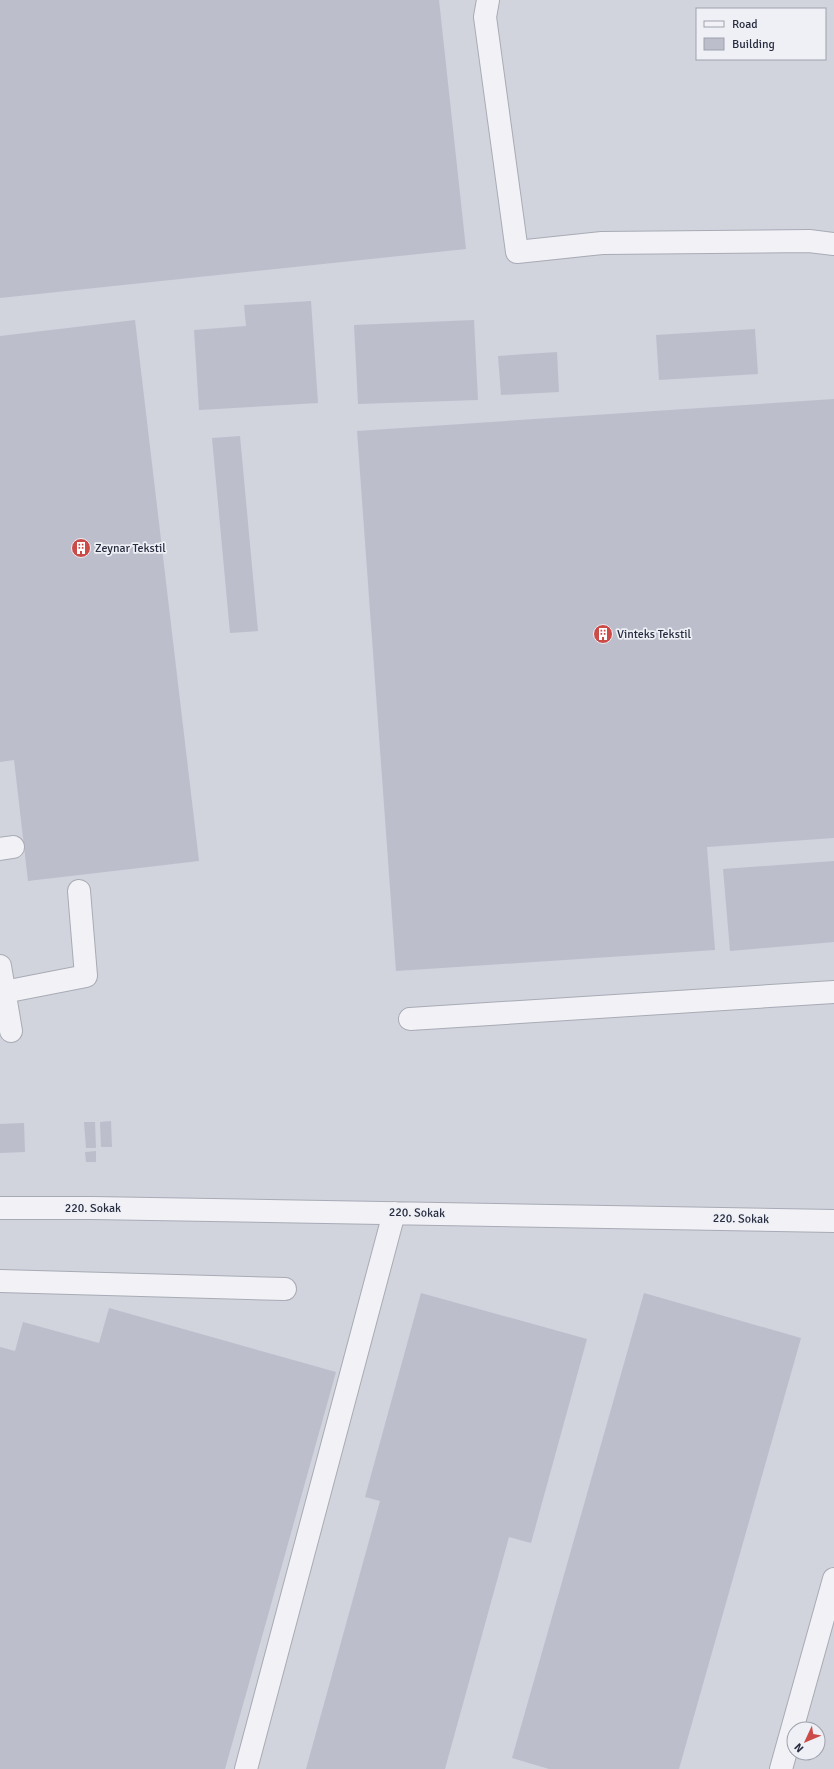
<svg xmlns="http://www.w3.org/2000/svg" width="834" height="1769" font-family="Signika,sans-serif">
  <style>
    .built { fill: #d1d3dd; fill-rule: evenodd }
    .building { fill: #bcbfcb }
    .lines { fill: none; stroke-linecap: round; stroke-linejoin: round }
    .minor-casing { stroke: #a8abb5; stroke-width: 24 }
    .minor { stroke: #f2f2f6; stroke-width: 22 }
    .labels { text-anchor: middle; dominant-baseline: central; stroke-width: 3.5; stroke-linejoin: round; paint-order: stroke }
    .poi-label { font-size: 12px; fill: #282c3f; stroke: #eef0f6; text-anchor: start }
    .street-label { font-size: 12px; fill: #282c3f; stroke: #eef0f6 }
  </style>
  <rect width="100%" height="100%" fill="#dfe1e8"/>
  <path class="built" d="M0 0H834V1769H0ZM697 9H825V59H697ZM794 1729H818V1753H794Z"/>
  <path class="building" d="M0 0H439L466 249 0 298Z
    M311 301 318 403 199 410 194 330 246 326 244 305Z
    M135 320 199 861 28 881 14 760 0 762V336Z
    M474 320 478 400 358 404 354 325Z
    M755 329 758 374 659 380 656 335Z
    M557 352 559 392 501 395 498 356Z
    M834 399V838L707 847 715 950 396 971 357 431Z
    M240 436 258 631 230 633 212 438Z
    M834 861V942L730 951 723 869Z
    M111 1121 112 1147H101L100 1122Z
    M84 1122H95L96 1148H86Z
    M24 1123 25 1152 0 1153V1124Z
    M96 1151V1162H86L85 1152Z
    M421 1293 587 1339 531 1543 509 1537 445 1769H306L380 1501 365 1497Z
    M644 1293 801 1338 679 1769H549L512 1758Z
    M109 1308 336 1372 225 1769H0V1347L15 1351 23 1322 99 1343Z"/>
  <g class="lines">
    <g class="minor-casing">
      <path id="minor" d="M488 0 485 17 517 252 602 243 809 241 834 244
        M0 849 13 847
        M0 966 11 1031
        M4 992 86 976 79 891
        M410 1019 834 992
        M0 1208H92L834 1221
        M0 1281 285 1289
        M246 1769 394 1213
        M781 1769 834 1579"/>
    </g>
    <use href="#minor" class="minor"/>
  </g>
  <defs>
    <g id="building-disc" transform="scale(1)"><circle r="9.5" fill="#ca4b47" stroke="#eef0f6"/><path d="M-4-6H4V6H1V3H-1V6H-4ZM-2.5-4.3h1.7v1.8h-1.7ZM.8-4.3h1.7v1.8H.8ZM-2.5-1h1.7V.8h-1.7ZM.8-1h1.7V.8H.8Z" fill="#fff"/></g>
  </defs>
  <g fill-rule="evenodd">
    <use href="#building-disc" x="81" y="548"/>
    <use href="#building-disc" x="603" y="634"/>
  </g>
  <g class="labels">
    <g class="poi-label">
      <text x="95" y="548">Zeynar Tekstil</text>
      <text x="617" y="634">Vinteks Tekstil</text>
    </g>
    <g class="street-label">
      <text x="93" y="1208">220. Sokak</text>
      <text transform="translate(417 1213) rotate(1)">220. Sokak</text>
      <text transform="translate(741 1219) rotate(1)">220. Sokak</text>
    </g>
  </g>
  <rect x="696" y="8" width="130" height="52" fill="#eef0f6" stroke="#9fa2ad"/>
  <rect x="704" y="21" width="20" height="6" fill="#f2f2f6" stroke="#9fa2ad"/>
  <text x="732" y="28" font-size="12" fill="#282c3f">Road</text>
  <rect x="704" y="38" width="20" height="12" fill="#bcbfcb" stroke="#9fa2ad"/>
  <text x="732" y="48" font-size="12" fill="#282c3f">Building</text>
  <g transform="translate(806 1741) rotate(226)"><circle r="19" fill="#eef0f6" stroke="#9fa2ad"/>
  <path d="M0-3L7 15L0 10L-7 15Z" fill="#ca4b47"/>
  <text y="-6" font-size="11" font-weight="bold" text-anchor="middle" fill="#282c3f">N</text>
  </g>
</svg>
